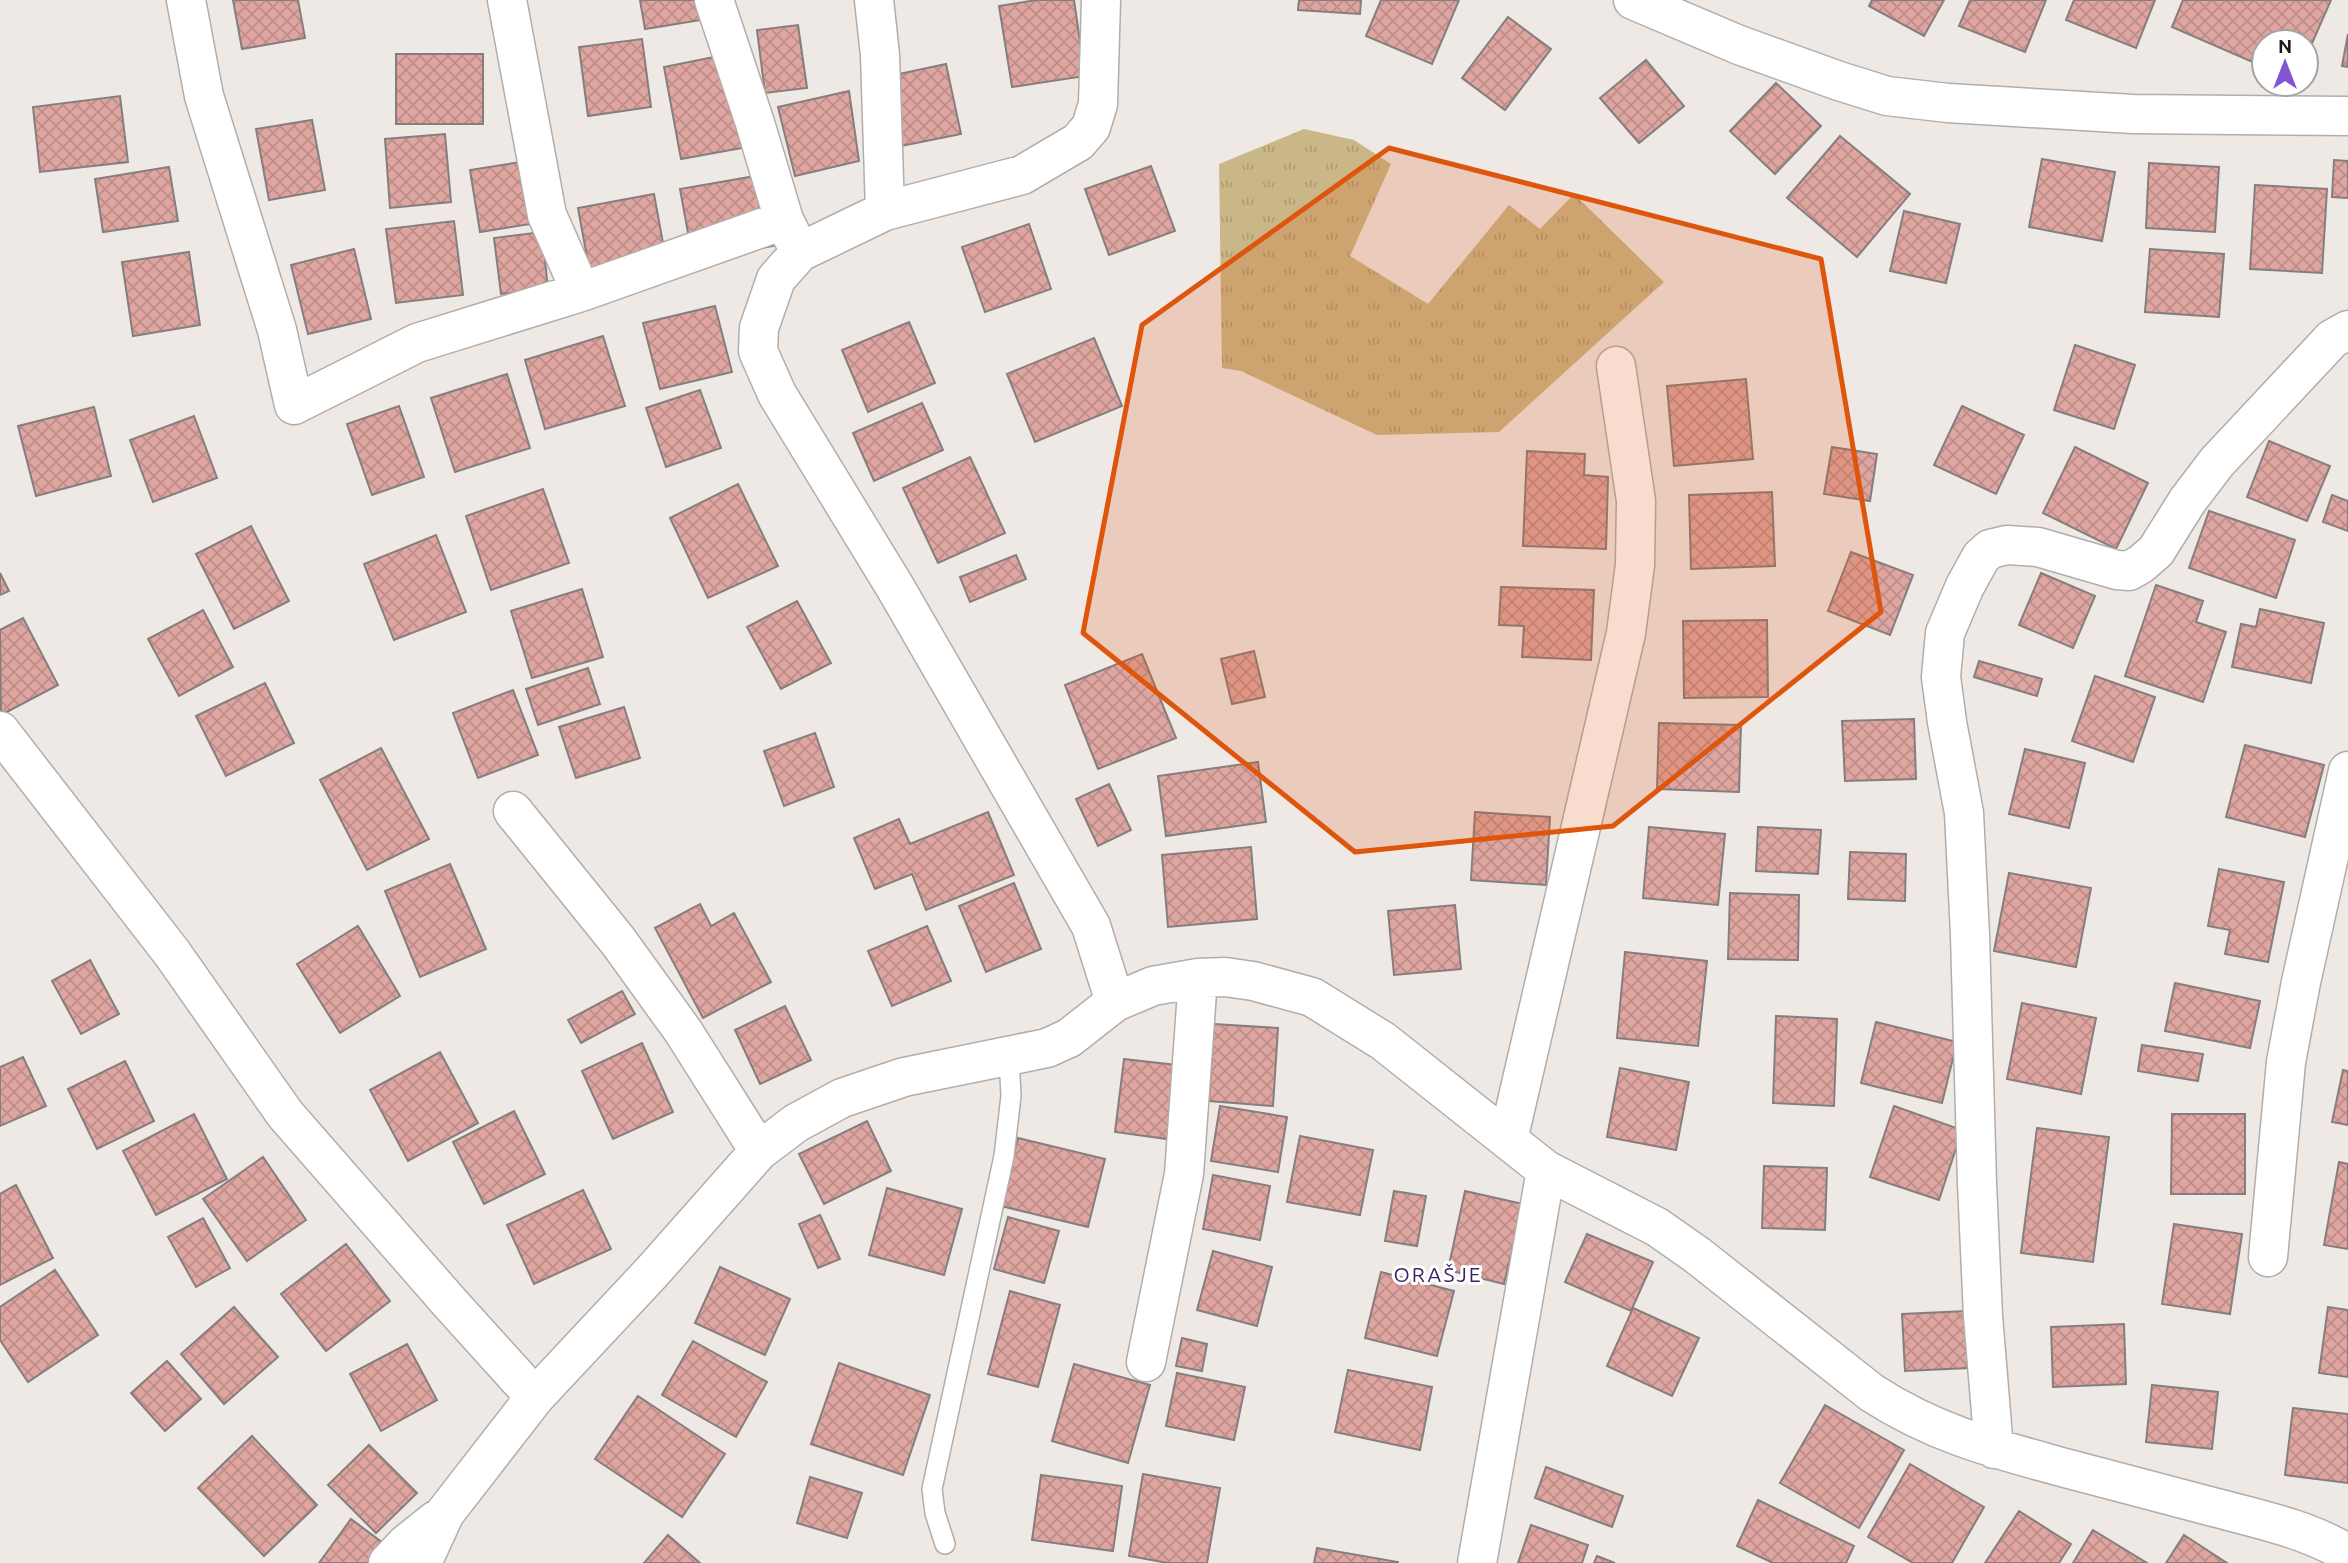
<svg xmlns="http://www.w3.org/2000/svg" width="2348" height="1563" font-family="Ubuntu,sans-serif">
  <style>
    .grass { fill: url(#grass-tufts) }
    .building { fill: url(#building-cross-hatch); stroke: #857e7e; stroke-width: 2 }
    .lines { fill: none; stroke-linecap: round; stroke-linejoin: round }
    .lane-casing { stroke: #b3adaa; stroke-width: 22 }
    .street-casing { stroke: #b3adaa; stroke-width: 41 }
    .lane { stroke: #fff; stroke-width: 19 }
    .street { stroke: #fff; stroke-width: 38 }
    .marked { fill: #de560d; fill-opacity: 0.2; stroke: #de560d; stroke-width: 5; stroke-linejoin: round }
    .labels { text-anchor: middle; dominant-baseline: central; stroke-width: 6; stroke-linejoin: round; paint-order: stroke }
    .quarter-label { font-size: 21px; letter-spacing: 2px; fill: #3a255f; stroke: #fff }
  </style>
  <defs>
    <pattern id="grass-tufts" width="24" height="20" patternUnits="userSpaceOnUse" patternTransform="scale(1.75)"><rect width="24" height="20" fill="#cab787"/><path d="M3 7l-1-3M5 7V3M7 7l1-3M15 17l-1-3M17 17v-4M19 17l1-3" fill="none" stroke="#ad9d74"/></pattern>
    <pattern id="building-cross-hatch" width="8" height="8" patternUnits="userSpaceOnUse" patternTransform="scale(1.75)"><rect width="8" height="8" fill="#dfa5a0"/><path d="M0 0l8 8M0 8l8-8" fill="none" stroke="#bf8d89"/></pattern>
  </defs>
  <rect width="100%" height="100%" fill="#efe9e6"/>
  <path class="grass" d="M1304 129 1354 140 1391 164 1350 256 1428 304 1509 205 1540 229 1574 194 1664 282 1499 432 1377 435 1241 371 1222 368 1219 164Z"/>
  <path class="building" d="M233 0H298L305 38 242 49Z
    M640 0H698L701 20 645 29Z
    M1037 0H1074L1085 76 1012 87 999 6Z
    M1299 0H1361L1360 14 1298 10Z
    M1381 0H1459L1432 64 1366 36Z
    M1872 0H1944L1924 36 1869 6Z
    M1970 0H2046L2025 52 1959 26Z
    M2074 0H2155L2136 48 2066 20Z
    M2183 0H2331L2306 57V42H2264V67L2172 27Z
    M1508 17 1551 49 1505 110 1462 78Z
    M798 25 807 88 765 93 757 30Z
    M2348 34V67L2342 66Z
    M642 39 651 107 588 116 579 47Z
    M396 54H483V124H396Z
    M724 55 742 148 681 159 664 67Z
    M1646 60 1684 106 1639 143 1600 98Z
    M946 64 961 134 886 149 871 80Z
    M1776 83 1821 126 1775 174 1730 131Z
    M849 91 859 161 795 176 778 107Z
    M120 96 128 162 40 172 33 107Z
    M312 120 325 190 269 200 256 129Z
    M445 134 451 202 390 208 385 139Z
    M1840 136 1910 194 1857 257 1787 198Z
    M2042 159 2115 172 2102 241 2029 227Z
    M2334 160 2348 161V198L2332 197Z
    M527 161 537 223 480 232 470 170Z
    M2149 163 2219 167 2215 232 2146 228Z
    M1151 166 1175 231 1109 255 1085 189Z
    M169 167 178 221 103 232 95 179Z
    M761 175 773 246 693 260 680 189Z
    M2255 185 2327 189 2322 273 2250 269Z
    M654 194 667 265 591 279 578 208Z
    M1904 211 1960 224 1946 283 1890 271Z
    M454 221 463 295 396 303 386 229Z
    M1029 224 1051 289 985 312 962 247Z
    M542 232 548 289 501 294 494 238Z
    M354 249 371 319 308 334 291 265Z
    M2150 249 2224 254 2219 317 2145 312Z
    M189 252 200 325 133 336 122 262Z
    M715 306 732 372 660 389 643 323Z
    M909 322 935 383 868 412 842 350Z
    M603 336 625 406 545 429 525 360Z
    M1094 338 1122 406 1035 442 1007 374Z
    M2075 345 2135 365 2114 429 2054 410Z
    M507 374 530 448 455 472 431 398Z
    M1746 379 1753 459 1674 466 1667 386Z
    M700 390 721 448 666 467 646 408Z
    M922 403 943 450 874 481 853 433Z
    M399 406 424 477 372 495 347 424Z
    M1962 406 2024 435 1996 494 1934 465Z
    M94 407 111 476 36 496 18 426Z
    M194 416 217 478 153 502 130 440Z
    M2269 441 2330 466 2307 521 2247 497Z
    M1832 447 1877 454 1870 501 1824 494Z
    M2075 447 2148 483 2116 549 2043 513Z
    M1527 451 1585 454 1584 475 1608 477 1606 549 1523 546Z
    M970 457 1005 533 938 563 903 488Z
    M738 484 778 566 708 598 670 518Z
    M543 489 569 563 491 590 466 516Z
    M1772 492 1775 566 1691 569 1689 495Z
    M2332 495 2348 501V531L2323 522Z
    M2209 511 2295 540 2276 598 2189 568Z
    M251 526 289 601 234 629 196 554Z
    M436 535 466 612 394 640 364 564Z
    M1851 552 1913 575 1890 635 1828 611Z
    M1016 555 1026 579 970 602 960 577Z
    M0 573 9 591 0 595Z
    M2041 573 2095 596 2073 648 2019 625Z
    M2156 585 2203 601 2196 622 2226 632 2203 702 2125 676Z
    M1501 587 1594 590 1591 660 1522 657 1524 626 1499 625Z
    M582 589 603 657 532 678 511 611Z
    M797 601 831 663 781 689 747 627Z
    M2260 609 2324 623 2311 683 2232 667 2241 624 2256 627Z
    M203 610 233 667 179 696 148 639Z
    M23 618 58 685 1 715 0 630Z
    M1767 620 1768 697 1684 698 1683 621Z
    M1254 651 1265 697 1232 704 1221 659Z
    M1142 654 1176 738 1098 769 1065 685Z
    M1979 661 2042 679 2037 696 1974 677Z
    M588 668 600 704 538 725 526 689Z
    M2095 676 2155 697 2133 762 2072 741Z
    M265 683 294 743 226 776 196 716Z
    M513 690 538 755 478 778 453 713Z
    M624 707 640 758 576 778 559 727Z
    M1914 719 1916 779 1845 781 1842 721Z
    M1659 723 1741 725 1739 792 1657 789Z
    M815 733 834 787 784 806 764 751Z
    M2245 745 2324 765 2305 837 2226 817Z
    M381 748 429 839 367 870 320 780Z
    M2025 749 2085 763 2069 828 2009 814Z
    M1258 762 1266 822 1166 836 1158 776Z
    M1109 784 1131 830 1098 846 1076 799Z
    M988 812 1014 875 926 910 912 874 875 889 854 838 899 819 910 844Z
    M1475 812 1550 817 1546 885 1471 880Z
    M1649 827 1725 834 1718 905 1643 898Z
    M1758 827 1821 830 1818 874 1756 871Z
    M1251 847 1257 919 1168 927 1162 855Z
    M1850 852 1906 854 1905 901 1848 899Z
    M450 864 486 949 420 977 385 891Z
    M2219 869 2284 882 2268 962 2225 954 2230 930 2208 926Z
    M2009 873 2091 888 2076 967 1994 951Z
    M1014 883 1041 949 986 972 959 906Z
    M1730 893 1799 895 1798 960 1728 959Z
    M700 904 711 926 734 913 771 982 703 1018 655 928Z
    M1455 905 1461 969 1394 975 1388 911Z
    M358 926 400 996 340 1033 297 964Z
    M927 926 951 981 892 1006 868 951Z
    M1625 952 1707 961 1698 1046 1617 1038Z
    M90 960 119 1014 81 1034 52 981Z
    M2175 983 2260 1001 2250 1048 2165 1031Z
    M622 991 635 1014 581 1043 568 1020Z
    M2022 1003 2096 1018 2081 1094 2007 1079Z
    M785 1006 811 1060 760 1084 735 1030Z
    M1776 1016 1837 1019 1834 1106 1773 1103Z
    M1876 1022 1957 1042 1942 1103 1861 1083Z
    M1214 1024 1278 1028 1273 1106 1209 1101Z
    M642 1043 673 1112 613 1139 582 1071Z
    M2142 1045 2203 1054 2198 1081 2138 1071Z
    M440 1052 478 1123 408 1161 370 1090Z
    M23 1057 46 1106 0 1126V1067Z
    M1124 1059 1176 1065 1167 1139 1115 1132Z
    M125 1061 154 1121 97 1149 68 1089Z
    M1620 1068 1689 1082 1676 1150 1607 1137Z
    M2343 1070 2348 1071V1125L2332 1122Z
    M1220 1106 1287 1117 1278 1172 1211 1161Z
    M1894 1106 1962 1130 1939 1200 1870 1177Z
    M514 1111 545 1174 484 1204 453 1142Z
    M194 1114 227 1179 156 1215 123 1151Z
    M2172 1114H2245V1194H2171Z
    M867 1121 891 1171 824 1204 799 1154Z
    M2037 1128 2109 1137 2093 1262 2021 1253Z
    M1300 1136 1373 1150 1360 1215 1287 1202Z
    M1018 1138 1105 1159 1088 1227 1001 1206Z
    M263 1157 306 1220 247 1261 203 1199Z
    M2339 1162 2348 1164V1249L2324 1245Z
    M1764 1166 1827 1168 1825 1230 1762 1228Z
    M1213 1175 1270 1186 1260 1240 1203 1229Z
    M16 1185 53 1258 0 1285V1194Z
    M887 1188 962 1209 944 1275 869 1255Z
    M583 1190 611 1249 534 1284 507 1225Z
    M1394 1191 1426 1196 1417 1246 1385 1241Z
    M1465 1191 1523 1204 1504 1284 1448 1270Z
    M820 1215 840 1259 818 1268 799 1224Z
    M1008 1217 1059 1231 1044 1283 994 1269Z
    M203 1218 230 1268 196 1287 168 1237Z
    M2174 1224 2242 1234 2230 1314 2162 1304Z
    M1587 1234 1653 1262 1631 1311 1565 1282Z
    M346 1244 390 1301 326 1351 281 1294Z
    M1213 1251 1272 1267 1257 1326 1197 1310Z
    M720 1267 790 1299 765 1355 695 1323Z
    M55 1270 98 1335 28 1382 0 1340V1307Z
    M1381 1272 1454 1291 1437 1356 1365 1338Z
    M1010 1291 1060 1305 1038 1387 988 1374Z
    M234 1307 278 1357 224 1404 181 1354Z
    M2328 1307 2348 1310V1377L2319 1373Z
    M1633 1308 1699 1338 1672 1396 1607 1366Z
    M1966 1311 1969 1368 1905 1371 1902 1314Z
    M2124 1324 2126 1384 2053 1387 2051 1327Z
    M1182 1338 1207 1344 1202 1371 1176 1366Z
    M693 1341 767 1382 736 1437 662 1395Z
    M407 1344 437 1400 381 1431 350 1374Z
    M167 1361 201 1399 165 1431 131 1393Z
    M839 1363 930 1395 903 1475 811 1444Z
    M1074 1364 1150 1385 1128 1463 1052 1441Z
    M1348 1370 1432 1387 1420 1450 1335 1432Z
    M1177 1373 1245 1387 1234 1440 1166 1426Z
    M2152 1385 2218 1392 2212 1449 2146 1442Z
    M638 1396 725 1454 682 1517 595 1459Z
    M1825 1405 1904 1450 1859 1528 1780 1483Z
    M2293 1408 2348 1414V1483L2285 1475Z
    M252 1436 317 1505 264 1556 198 1488Z
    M369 1445 417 1493 376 1533 328 1485Z
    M1910 1464 1984 1507 1952 1563H1913L1868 1537Z
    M1546 1467 1623 1496 1612 1527 1535 1498Z
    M1143 1474 1220 1488 1207 1563H1168L1129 1556Z
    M1041 1475 1122 1486 1113 1551 1032 1540Z
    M810 1477 862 1493 847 1538 797 1523Z
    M1758 1500 1854 1546 1846 1563H1773L1737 1546Z
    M2019 1511 2071 1544 2059 1563H1985Z
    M351 1519 383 1543 367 1563H319Z
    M1531 1525 1588 1545 1582 1563H1518Z
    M2093 1530 2147 1563H2073Z
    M668 1535 700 1563H644Z
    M2184 1535 2227 1563H2166Z
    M1317 1548 1398 1562V1563H1314Z
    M1597 1556 1615 1563H1594Z"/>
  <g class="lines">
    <g class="lane-casing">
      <path id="lane" d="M945 1544 935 1513 932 1489 1004 1156 1011 1096 1009 1056"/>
    </g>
    <g class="street-casing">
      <path id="street" d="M186 0 204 96 277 330 294 405 417 343 581 292 784 220 800 252
        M507 0 547 215 581 292
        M714 0 755 123 784 220
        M874 0 880 55 885 211
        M1101 0 1098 104 1091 127 1078 142 1022 175 885 211 800 252 776 279 759 328 758 351 777 394 895 587 1091 926 1115 1002
        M1633 0 1739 45 1839 81 1887 96 1948 103 2133 114 2348 116
        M0 731 172 953 285 1114 450 1303 535 1397 652 1272 759 1151 796 1123 842 1098 904 1077 1047 1048 1069 1038 1115 1002 1153 986 1198 978 1225 977 1253 981 1312 997 1383 1041 1546 1170 1657 1227 1697 1255 1872 1393C1937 1435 1996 1449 2069 1469 2117 1482 2165 1494 2213 1507 2258 1519 2308 1529 2348 1554
        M513 811 618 941 683 1031 759 1151
        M1508 1140 1626 633 1635 565 1636 501 1616 366
        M2268 1257 2286 1062 2301 982 2348 771
        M1146 1362 1184 1174 1198 978
        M1994 1449 1983 1316 1977 1183 1970 935 1964 813 1947 722 1941 677 1945 633 1965 586 1981 557 1990 549 2007 545 2038 547 2117 570 2129 571 2141 564 2156 551 2188 500 2217 462 2332 339 2348 330
        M388 1563 406 1544 436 1520
        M422 1563 445 1513 535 1397
        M1477 1563 1546 1170"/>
    </g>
    <use href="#lane" class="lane"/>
    <use href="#street" class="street"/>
  </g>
  <path class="marked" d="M1389 148 1821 259 1881 612 1613 826 1355 852 1083 633 1142 325Z"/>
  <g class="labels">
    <g class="quarter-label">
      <text x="1438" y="1274">ORAŠJE</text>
    </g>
  </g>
  <g transform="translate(2285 63)"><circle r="33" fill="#ffffff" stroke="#a4a3a3" stroke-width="2"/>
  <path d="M0-5L12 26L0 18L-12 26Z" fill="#8256d0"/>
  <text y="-10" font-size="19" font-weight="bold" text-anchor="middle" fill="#1b1918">N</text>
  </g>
</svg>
